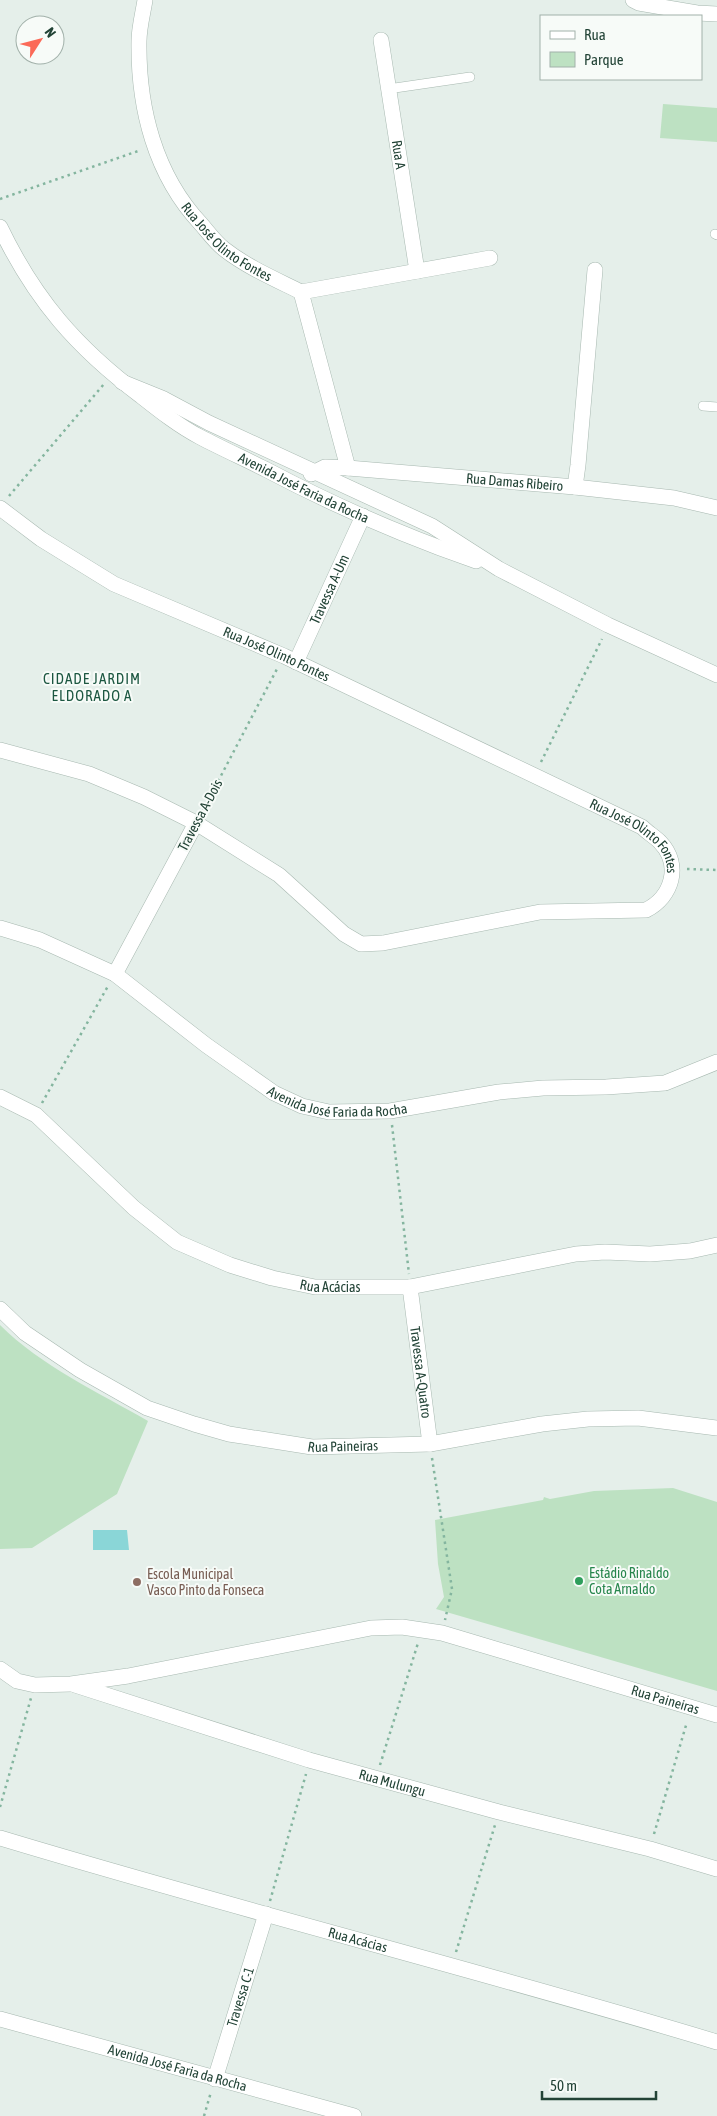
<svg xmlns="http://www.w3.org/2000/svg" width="717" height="2116" font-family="'Asap Condensed',sans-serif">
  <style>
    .green { fill: #bde1c2 }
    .water { fill: #8ad6d7 }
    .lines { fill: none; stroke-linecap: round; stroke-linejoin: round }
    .service-casing { stroke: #a7b8b0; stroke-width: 10 }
    .minor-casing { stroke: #a7b8b0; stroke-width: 16 }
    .tertiary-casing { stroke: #a7b8b0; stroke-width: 16 }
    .path { stroke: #84b59f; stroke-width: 2.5; stroke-dasharray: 2.5 4; stroke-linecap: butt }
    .service { stroke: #fff; stroke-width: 9 }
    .minor { stroke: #fff; stroke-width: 15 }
    .tertiary { stroke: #fff; stroke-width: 15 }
    .leisure-dot { fill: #2e9e5b; stroke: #f7fbf8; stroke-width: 2 }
    .education-dot { fill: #8d6e63; stroke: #f7fbf8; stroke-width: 2 }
    .labels { text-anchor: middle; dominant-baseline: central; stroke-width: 4; stroke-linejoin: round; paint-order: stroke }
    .street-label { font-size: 14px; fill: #224336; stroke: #f7fbf8 }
    .leisure-label { font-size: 14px; fill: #27864d; stroke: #f7fbf8; text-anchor: start }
    .education-label { font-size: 14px; fill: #785e54; stroke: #f7fbf8; text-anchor: start }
    .neighbourhood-label { font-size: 15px; letter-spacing: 1px; fill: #1c5741; stroke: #f7fbf8 }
  </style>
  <rect width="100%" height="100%" fill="#e5efea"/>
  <path class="green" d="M663 104 717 108V142L660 138Z
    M0 1325C41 1366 98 1392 148 1421L117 1494 32 1548 0 1549Z
    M673 1488 717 1502V1691L436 1609 444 1597 438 1564 435 1520 543 1500 544 1497 550 1499 594 1491Z"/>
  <path class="water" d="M93 1530H127L129 1550H93Z"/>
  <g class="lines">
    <g class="service-casing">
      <path id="service" d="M388 89 470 77
        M715 234 717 235
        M703 406 717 407"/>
    </g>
    <g class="minor-casing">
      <g id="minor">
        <path id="s1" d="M145 0C143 13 139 28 139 41 138 108 155 175 201 224 208 232 216 243 224 249 247 267 275 279 301 292L348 468"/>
        <path d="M633 0 639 3 697 13 717 14"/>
        <path id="s2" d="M381 40 417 271"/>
        <path d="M301 292 490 258"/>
        <path d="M575 487 578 465 595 270"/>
        <path id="s3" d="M0 508 41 539 114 584 284 656 642 827C647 832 655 837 660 842 682 865 672 897 646 910L540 912 383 943 361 944 344 934 279 875 196 823 144 797 89 774 0 750"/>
        <path id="s4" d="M296 662 363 516"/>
        <path d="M115 974 196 823"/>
        <path id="s5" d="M0 1097 36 1115 134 1208 177 1242 230 1265 272 1278 315 1287H410L576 1254 605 1252 650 1254 690 1251 717 1245"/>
        <path id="s6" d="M410 1287 430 1444"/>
        <path id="s7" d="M0 1309 25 1333 80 1370 147 1408 194 1424 229 1434 312 1447 430 1444 542 1424 588 1419 638 1418 717 1428"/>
        <path id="s8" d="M0 1669 17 1681 35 1685 71 1684 128 1676 371 1628 402 1627 442 1633 717 1715"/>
        <path id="s9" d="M75 1685 309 1760 499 1812 650 1849 717 1869"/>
        <path id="s10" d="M0 1838C238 1910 479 1970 717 2042"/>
        <path id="s11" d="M215 2079 266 1914"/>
      </g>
    </g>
    <g class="tertiary-casing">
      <g id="tertiary">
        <path id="s12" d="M0 227C35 300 77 348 141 396 160 411 179 426 200 437 221 448 243 458 265 469 333 505 404 536 476 561"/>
        <path d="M122 382 164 399 209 423 432 526 499 569 608 625 717 675"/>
        <path id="s13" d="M311 474 325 467 348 468 575 487 674 498 717 508"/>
        <path id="s14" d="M0 928 40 940 115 974 206 1045 274 1093 302 1106 329 1112 390 1111 499 1092 543 1088 606 1087 665 1083 717 1062"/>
        <path id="s15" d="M0 2019 354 2116"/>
      </g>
    </g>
    <path class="path" d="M0 199 141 150
      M9 496 104 384
      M541 762 602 639
      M203 810 277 669
      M687 869 717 870
      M42 1103 108 986
      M392 1125 409 1274
      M432 1458 452 1589 445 1620
      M380 1765 418 1643
      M0 1807 31 1698
      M654 1834 687 1722
      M270 1901 306 1774
      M456 1952 495 1825
      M204 2116 211 2092"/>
    <use href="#service" class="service"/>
    <use href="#minor" class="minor"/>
    <use href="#tertiary" class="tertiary"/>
  </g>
  <circle class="leisure-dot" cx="579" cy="1581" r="5"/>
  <circle class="education-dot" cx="137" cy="1582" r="5"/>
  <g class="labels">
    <g class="street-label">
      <text stroke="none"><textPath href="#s2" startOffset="116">Rua A</textPath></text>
      <text stroke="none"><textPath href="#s1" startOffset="271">Rua José Olinto Fontes</textPath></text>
      <text stroke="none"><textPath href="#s13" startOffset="206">Rua Damas Ribeiro</textPath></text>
      <text stroke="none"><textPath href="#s12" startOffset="410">Avenida José Faria da Rocha</textPath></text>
      <text stroke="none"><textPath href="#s4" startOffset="80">Travessa A-Um</textPath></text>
      <text stroke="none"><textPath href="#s3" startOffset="314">Rua José Olinto Fontes</textPath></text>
      <text transform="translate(200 815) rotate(-62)">Travessa A-Dois</text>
      <text stroke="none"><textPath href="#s3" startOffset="719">Rua José Olinto Fontes</textPath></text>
      <text stroke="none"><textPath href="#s14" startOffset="388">Avenida José Faria da Rocha</textPath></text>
      <text stroke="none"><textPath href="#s5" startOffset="391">Rua Acácias</textPath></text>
      <text stroke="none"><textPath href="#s6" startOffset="86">Travessa A-Quatro</textPath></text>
      <text stroke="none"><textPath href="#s7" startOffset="379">Rua Paineiras</textPath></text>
      <text stroke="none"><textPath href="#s8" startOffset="685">Rua Paineiras</textPath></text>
      <text stroke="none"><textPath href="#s9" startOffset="332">Rua Mulungu</textPath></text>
      <text stroke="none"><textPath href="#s10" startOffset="372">Rua Acácias</textPath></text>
      <text stroke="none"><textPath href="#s11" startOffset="86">Travessa C-1</textPath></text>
      <text stroke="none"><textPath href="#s15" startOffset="184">Avenida José Faria da Rocha</textPath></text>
    </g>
    <g class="leisure-label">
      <text x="589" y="1573">Estádio Rinaldo<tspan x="589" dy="16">Cota Arnaldo</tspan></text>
    </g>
    <g class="education-label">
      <text x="147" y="1574">Escola Municipal<tspan x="147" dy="16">Vasco Pinto da Fonseca</tspan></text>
    </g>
    <g class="neighbourhood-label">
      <text x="92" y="678">CIDADE JARDIM<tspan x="92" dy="17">ELDORADO A</tspan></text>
    </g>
  </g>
  <rect x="540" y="15" width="162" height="65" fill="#f7fbf8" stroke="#a2b1aa"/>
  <rect x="550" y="31" width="25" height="8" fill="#ffffff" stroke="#a2b1aa"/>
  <text x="584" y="40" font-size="15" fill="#224336">Rua</text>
  <rect x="550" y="52" width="25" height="15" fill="#bde1c2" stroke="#a2b1aa"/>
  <text x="584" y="65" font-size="15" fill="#224336">Parque</text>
  <g transform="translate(40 40) rotate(54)"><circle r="24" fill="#f7fbf8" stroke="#a2b1aa"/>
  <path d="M0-4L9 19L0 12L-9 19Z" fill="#fb6a58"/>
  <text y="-8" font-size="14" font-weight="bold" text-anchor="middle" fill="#224336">N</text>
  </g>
  <path d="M542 2091v8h114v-8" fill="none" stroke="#224336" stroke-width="2.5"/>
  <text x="550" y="2091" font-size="15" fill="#224336" stroke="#f7fbf8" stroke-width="4" paint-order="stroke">50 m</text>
</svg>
